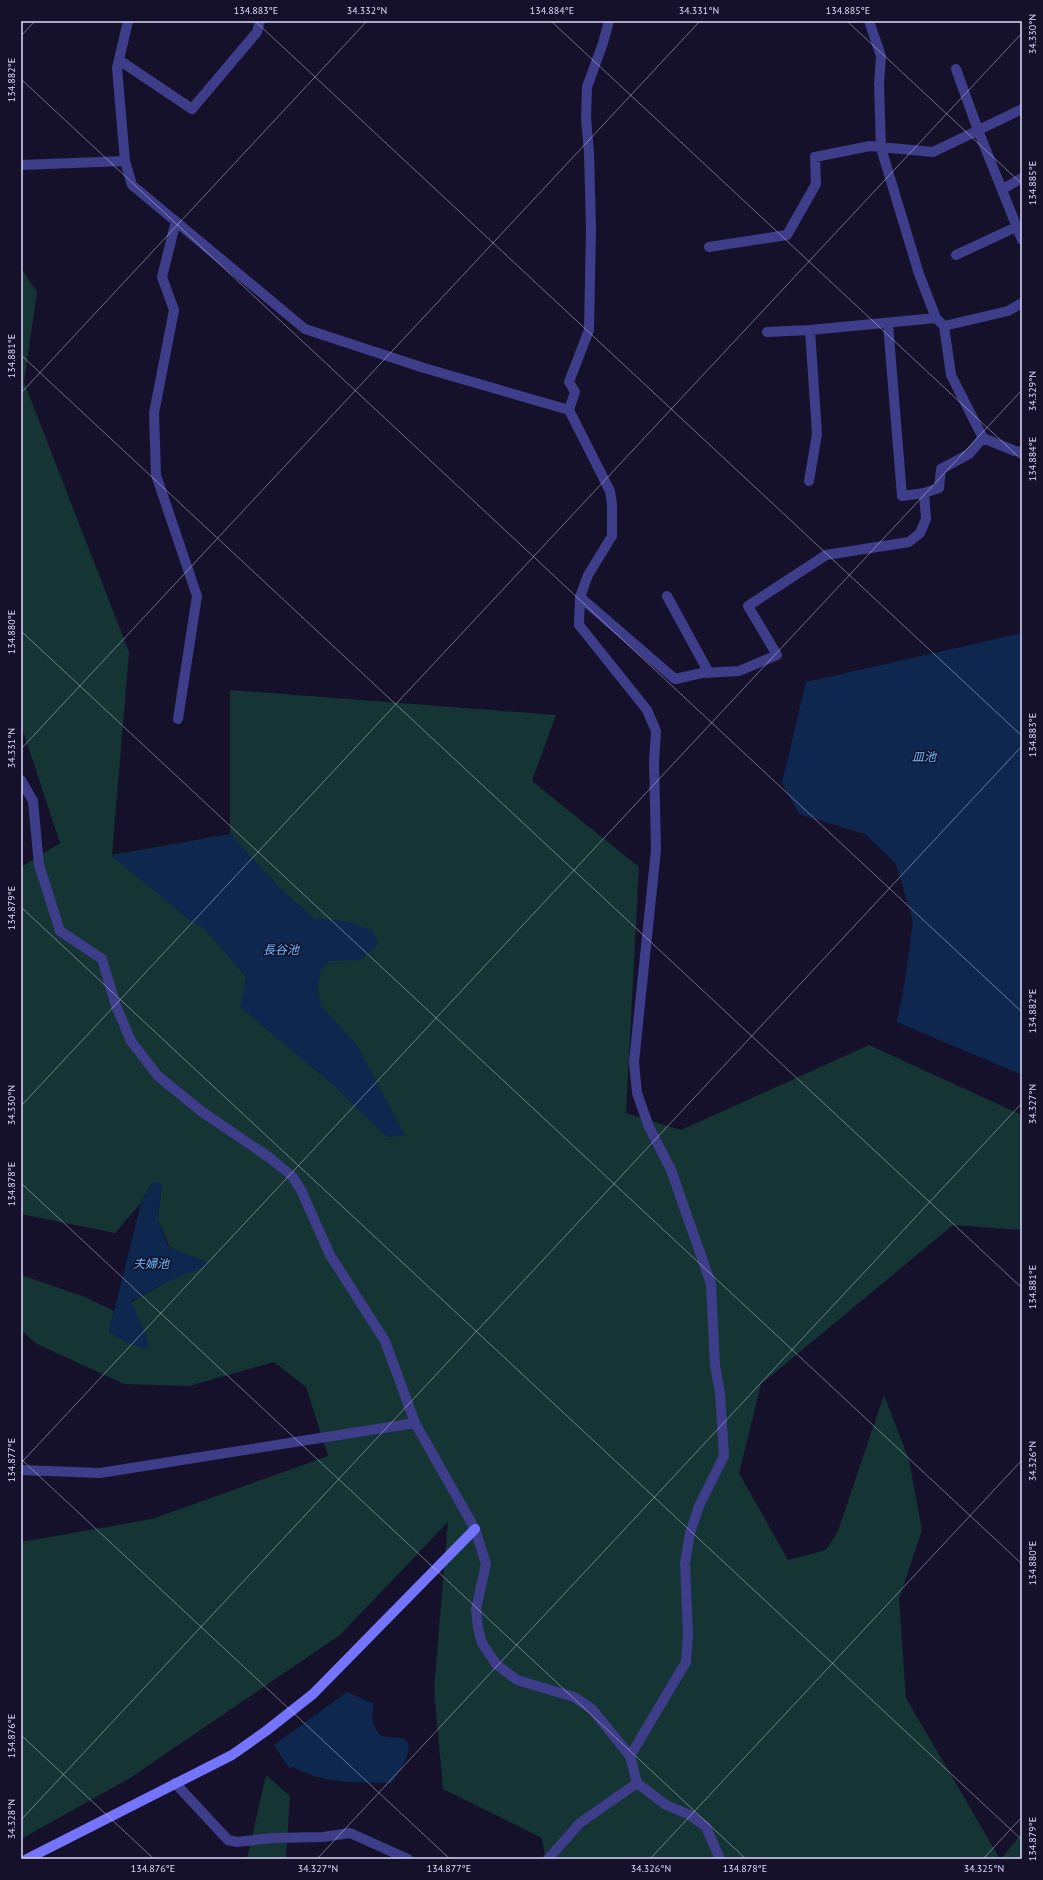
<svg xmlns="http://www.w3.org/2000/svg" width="1043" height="1880" font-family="'PT Sans','Noto Sans JP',sans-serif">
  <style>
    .green { fill: #143533 }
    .water { fill: #0e274e }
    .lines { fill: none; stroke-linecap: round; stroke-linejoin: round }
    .street { stroke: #3e3d89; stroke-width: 10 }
    .secondary { stroke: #7574fd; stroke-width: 10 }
    .ticks { fill: none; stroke: #dfdcff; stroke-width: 1; stroke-opacity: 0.45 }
    .labels { text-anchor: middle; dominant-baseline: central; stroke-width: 3; stroke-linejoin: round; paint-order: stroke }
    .water-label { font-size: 12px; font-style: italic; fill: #6bbdfd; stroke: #15112b }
    .neatline { fill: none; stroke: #dfdcff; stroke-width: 1.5 }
    .ticks-label { font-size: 10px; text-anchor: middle; fill: #dfdcff }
  </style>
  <rect width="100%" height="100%" fill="#15112b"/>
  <path class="green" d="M21 268 37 292 24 382 129 652 112 855 230 834V690L556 715 532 781 639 867 626 1113 681 1130 869 1045 1022 1115V1230L953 1225 761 1384 739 1473 788 1560 826 1550 838 1531 884 1395 909 1460 922 1530 899 1599 906 1698 1000 1859H545L542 1838 443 1789 434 1689 448 1522 340 1635 130 1778 21 1839V1542L152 1519 328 1456 306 1387 274 1362 189 1386 124 1384 37 1344 21 1330V1275L85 1297 114 1311 109 1332 137 1317 131 1302 163 1284 169 1246 158 1219 162 1183H152L141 1203 115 1233 21 1214V867L60 843 21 725Z
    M266 1775 290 1796 286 1859H247Z
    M1022 1833V1859H1001Z"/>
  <path class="water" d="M1022 633V1075L897 1022 905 981 913 921 896 864 865 834 799 814 782 783 806 682Z
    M230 834 279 887 314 918 348 922 373 931 378 944 360 960 329 961 321 970 318 988 321 1006 357 1045 405 1136 387 1137 333 1085 240 1007 246 977 203 927 193 923 112 856Z
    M152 1183H162L158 1219 168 1246 210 1264 163 1284 131 1301 146 1335 149 1349 130 1344 109 1332 141 1203Z
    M347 1692 374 1704C371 1718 371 1723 380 1735 387 1738 394 1737 401 1738 421 1742 397 1775 391 1783 354 1782 327 1785 293 1767L289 1768 274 1745Z"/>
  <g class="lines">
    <path class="street" d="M128 21 117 68 125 161 132 185 305 329 424 368 569 410
      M609 21 603 43 587 87 586 118 589 153 591 229 589 330 569 382 575 392 569 410 610 491 612 504V536L588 575 580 597 579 625 647 710 656 731 654 762 656 850 634 1062 637 1093 649 1127 671 1170 711 1284 715 1366 720 1393 724 1456 699 1506 690 1533 685 1563 688 1635 686 1662 630 1756
      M869 21 881 56 879 84 881 148 919 274 936 318 944 326 951 375 983 438 1015 451 1022 452
      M119 60 192 109 257 32 260 21
      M956 69 978 130 1022 240
      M21 165 125 161
      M1003 189 1022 178
      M176 221 162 277 174 310 154 413 156 475 197 596 178 719
      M709 247 787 235 816 184 815 157 870 146 933 152 1022 109
      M956 255 1016 227
      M888 324 902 496 924 493
      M944 326 1008 311 1022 303
      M767 332 810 330 936 318
      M809 481 817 434 810 330
      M667 596 709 673
      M580 597 675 679 702 673 739 671 777 655 748 606 826 555 909 542 920 533 926 519 924 493 939 488 941 469 969 454 983 438
      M21 780 33 801 39 865 60 931 102 959 116 1006 131 1041 158 1076 201 1111 270 1158 292 1176 301 1190 330 1255 385 1341 415 1423 475 1529 486 1564 476 1609 478 1628 482 1643 496 1664 517 1680 574 1697 592 1709 630 1756 637 1783 666 1805 690 1815 706 1827 720 1859
      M21 1470 100 1473 415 1423
      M175 1783 228 1840 237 1842 273 1838 323 1837 350 1833 408 1859
      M548 1859 580 1823 637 1783"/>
    <path class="secondary" d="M27 1859 232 1755 266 1731 313 1694 475 1529"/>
  </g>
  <path class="ticks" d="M255 21 1022 736M551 21 1022 460M847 21 1022 184M21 36 35 21M21 79 1022 1012M21 355 1022 1288M21 393 367 21M21 631 1022 1564M21 749 700 21M21 907 1022 1840M21 1106 1022 33M21 1183 746 1859M21 1459 450 1859M21 1463 1022 390M21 1735 154 1859M21 1820 1022 746M317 1859 1022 1103M650 1859 1022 1460M983 1859 1022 1817"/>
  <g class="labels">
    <g class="water-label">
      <text x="924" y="756">皿池</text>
      <text x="281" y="949">長谷池</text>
      <text x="151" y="1263">夫婦池</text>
    </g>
  </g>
  <rect width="1043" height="1880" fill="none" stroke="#15112b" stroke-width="44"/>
  <rect x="22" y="22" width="999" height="1836" class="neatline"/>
  <g class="ticks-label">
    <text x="256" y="14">134.883°E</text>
    <text x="367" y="14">34.332°N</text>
    <text x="552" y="14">134.884°E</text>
    <text x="699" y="14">34.331°N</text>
    <text x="848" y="14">134.885°E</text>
    <text transform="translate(1032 34) rotate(-90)" y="4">34.330°N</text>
    <text transform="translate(11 80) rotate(-90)" y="4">134.882°E</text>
    <text transform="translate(1032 183) rotate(-90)" y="4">134.885°E</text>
    <text transform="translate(11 356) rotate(-90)" y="4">134.881°E</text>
    <text transform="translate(1032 391) rotate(-90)" y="4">34.329°N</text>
    <text transform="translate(1032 459) rotate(-90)" y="4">134.884°E</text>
    <text transform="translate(11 632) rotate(-90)" y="4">134.880°E</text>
    <text transform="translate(1032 735) rotate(-90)" y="4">134.883°E</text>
    <text transform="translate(11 748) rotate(-90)" y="4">34.331°N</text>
    <text transform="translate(11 908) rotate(-90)" y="4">134.879°E</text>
    <text transform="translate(1032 1011) rotate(-90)" y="4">134.882°E</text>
    <text transform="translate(1032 1104) rotate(-90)" y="4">34.327°N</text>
    <text transform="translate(11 1105) rotate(-90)" y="4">34.330°N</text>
    <text transform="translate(11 1184) rotate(-90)" y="4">134.878°E</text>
    <text transform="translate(1032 1287) rotate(-90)" y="4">134.881°E</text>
    <text transform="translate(11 1460) rotate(-90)" y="4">134.877°E</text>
    <text transform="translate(1032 1461) rotate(-90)" y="4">34.326°N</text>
    <text transform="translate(1032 1563) rotate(-90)" y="4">134.880°E</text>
    <text transform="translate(11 1736) rotate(-90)" y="4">134.876°E</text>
    <text transform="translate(11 1819) rotate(-90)" y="4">34.328°N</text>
    <text transform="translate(1032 1839) rotate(-90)" y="4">134.879°E</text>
    <text x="153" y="1872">134.876°E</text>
    <text x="318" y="1872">34.327°N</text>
    <text x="449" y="1872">134.877°E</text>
    <text x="651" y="1872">34.326°N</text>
    <text x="745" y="1872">134.878°E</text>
    <text x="984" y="1872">34.325°N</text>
  </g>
</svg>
